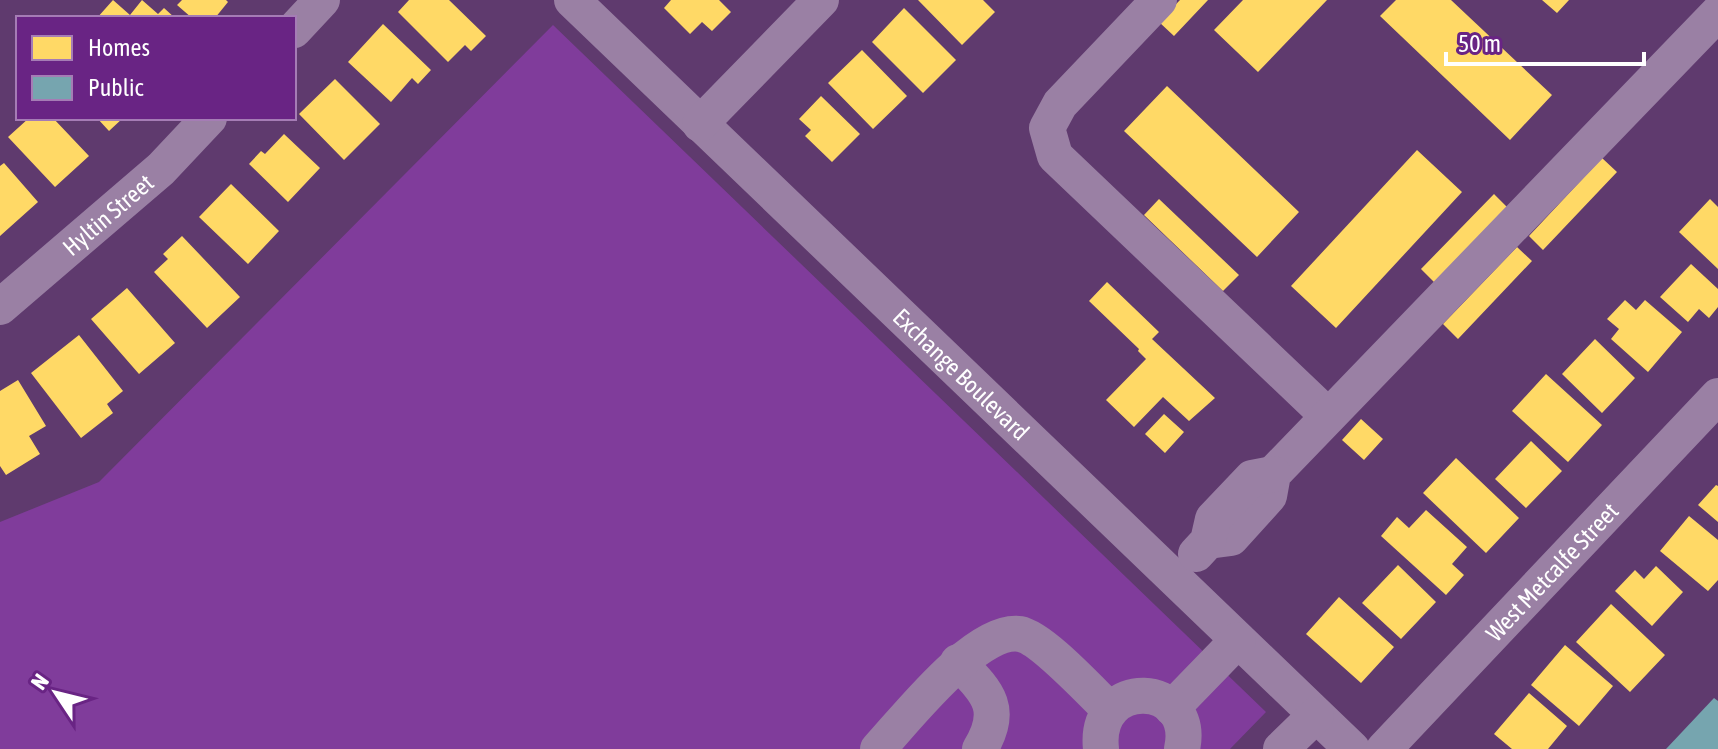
<svg xmlns="http://www.w3.org/2000/svg" width="1718" height="749" font-family="'Asap Condensed',sans-serif">
  <style>
    .green { fill: #803c9b }
    .homes { fill: #ffd966 }
    .public { fill: #76a5af }
    .lines { fill: none; stroke-linecap: round; stroke-linejoin: round }
    .minor { stroke: #9a80a4; stroke-width: 36 }
    .labels { text-anchor: middle; dominant-baseline: central; stroke-width: 8; stroke-linejoin: round; paint-order: stroke }
    .street-label { font-size: 24px; fill: #fff; stroke: #692484 }
  </style>
  <rect width="100%" height="100%" fill="#5f3a6e"/>
  <path class="green" d="M553 25 1266 712 1230 749H0V522L99 482Z"/>
  <path class="homes" d="M113 0 130 15 142 0 158 14 164 8 175 18H97Z
    M182 0H226L228 2 215 18H192L177 5Z
    M409 0H449L486 36 471 51 465 45 448 62 398 12Z
    M671 0H719L731 12 712 31 702 22 690 34 664 8Z
    M918 0H983L995 12 962 45Z
    M1180 0H1208L1174 36 1159 22Z
    M1243 0H1327L1258 72 1214 30Z
    M1396 0H1451L1552 95 1510 140 1380 16Z
    M1542 0H1569L1557 13Z
    M904 8 956 60 923 93 872 42Z
    M383 24 431 70 418 84 412 78 391 102 348 62Z
    M862 50 907 96 873 129 828 83Z
    M335 79 380 124 344 160 299 114Z
    M1167 86 1299 212 1257 257 1124 131Z
    M821 96 860 134 832 162 805 136 811 130 799 119Z
    M29 118H53L89 156 55 187 8 137Z
    M97 118H123L109 131Z
    M284 134 320 168 288 202 249 164 261 151 265 154Z
    M1417 150 1462 192 1336 328 1291 286Z
    M1602 158 1617 172 1543 250 1529 236Z
    M4 163 38 202 0 236V166Z
    M231 184 279 231 248 264 199 217Z
    M1494 194 1509 209 1436 284 1421 269Z
    M1159 199 1239 275 1223 291 1144 215Z
    M1710 199 1718 207V269L1679 232Z
    M182 236 240 297 207 328 154 272 168 259 163 254Z
    M1517 247 1532 261 1458 339 1443 324Z
    M1691 264 1718 289V307L1709 318 1699 309 1688 322 1660 297Z
    M1107 282 1159 332 1152 339 1215 398 1189 421 1163 397 1134 427 1106 400 1146 359 1138 351 1139 349 1089 301Z
    M127 288 175 343 139 374 91 319Z
    M1625 300 1636 310 1645 300 1682 332 1648 372 1611 339 1619 329 1607 319Z
    M79 335 123 391 107 404 113 413 81 438 31 373Z
    M1595 339 1635 378 1602 413 1562 374Z
    M1546 374 1602 425 1568 462 1512 411Z
    M18 380 46 426 29 436 40 454 6 475 0 466V391Z
    M1164 414 1184 432 1165 453 1145 434Z
    M1361 419 1383 439 1364 460 1342 440Z
    M1531 441 1562 471 1526 508 1495 479Z
    M1456 458 1519 518 1486 553 1423 493Z
    M1716 485 1718 486V522L1698 505Z
    M1426 510 1467 547 1452 564 1464 575 1446 595 1381 536 1397 517 1409 528Z
    M1689 516 1718 540V580L1708 591 1660 551Z
    M1398 565 1436 602 1401 639 1362 603Z
    M1656 566 1683 592 1652 626 1615 591 1635 570 1644 579Z
    M1339 597 1394 647 1361 683 1306 634Z
    M1611 604 1665 655 1630 692 1576 642Z
    M1565 645 1613 686 1579 726 1531 685Z
    M1529 693 1567 726 1548 749H1512L1494 734Z"/>
  <path class="public" d="M1714 698 1718 701V749H1666Z"/>
  <g class="lines">
    <g class="minor">
      <path id="s1" d="M572 0 1352 749"/>
      <path d="M1159 0 1060 104 1047 128 1055 156 1328 416"/>
      <path d="M294 30 322 0"/>
      <path d="M700 124 821 0"/>
      <path id="s2" d="M0 307 161 169 209 118"/>
      <path d="M1208 541 1231 538 1269 496 1273 474 1718 13"/>
      <path d="M1196 554 1208 541 1213 519 1252 478 1273 474"/>
      <path d="M958 662C987 692 1005 708 980 749"/>
      <path d="M1172 708 1238 640"/>
      <path d="M878 749C906 719 977 627 1020 634 1042 638 1092 693 1110 710"/>
      <path d="M1101 749C1093 675 1197 681 1182 749"/>
      <path d="M1281 749 1316 715"/>
      <path id="s3" d="M1384 749 1718 396"/>
    </g>
  </g>
  <g class="labels">
    <g class="street-label">
      <text stroke="none"><textPath href="#s2" startOffset="142">Hyltin Street</textPath></text>
      <text stroke="none"><textPath href="#s1" startOffset="540">Exchange Boulevard</textPath></text>
      <text stroke="none"><textPath href="#s3" startOffset="244">West Metcalfe Street</textPath></text>
    </g>
  </g>
  <rect x="16" y="16" width="280" height="104" fill="#692484" stroke="#a57cb5" stroke-width="2"/>
  <rect x="32" y="36" width="40" height="24" fill="#ffd966" stroke="#a57cb5" stroke-width="2"/>
  <text x="88" y="56" font-size="24" fill="#ffffff">Homes</text>
  <rect x="32" y="76" width="40" height="24" fill="#76a5af" stroke="#a57cb5" stroke-width="2"/>
  <text x="88" y="96" font-size="24" fill="#ffffff">Public</text>
  <g transform="translate(56 693) rotate(305)" stroke="#692484" stroke-width="6" paint-order="stroke">
  <path d="M0-6L14 30L0 20L-14 30Z" fill="#ffffff"/>
  <text y="-12" font-size="22" font-weight="bold" text-anchor="middle" fill="#ffffff">N</text>
  </g>
  <path d="M1446 52v12h198v-12" fill="none" stroke="#ffffff" stroke-width="4"/>
  <text x="1458" y="52" font-size="24" fill="#ffffff" stroke="#692484" stroke-width="6" paint-order="stroke">50 m</text>
</svg>
